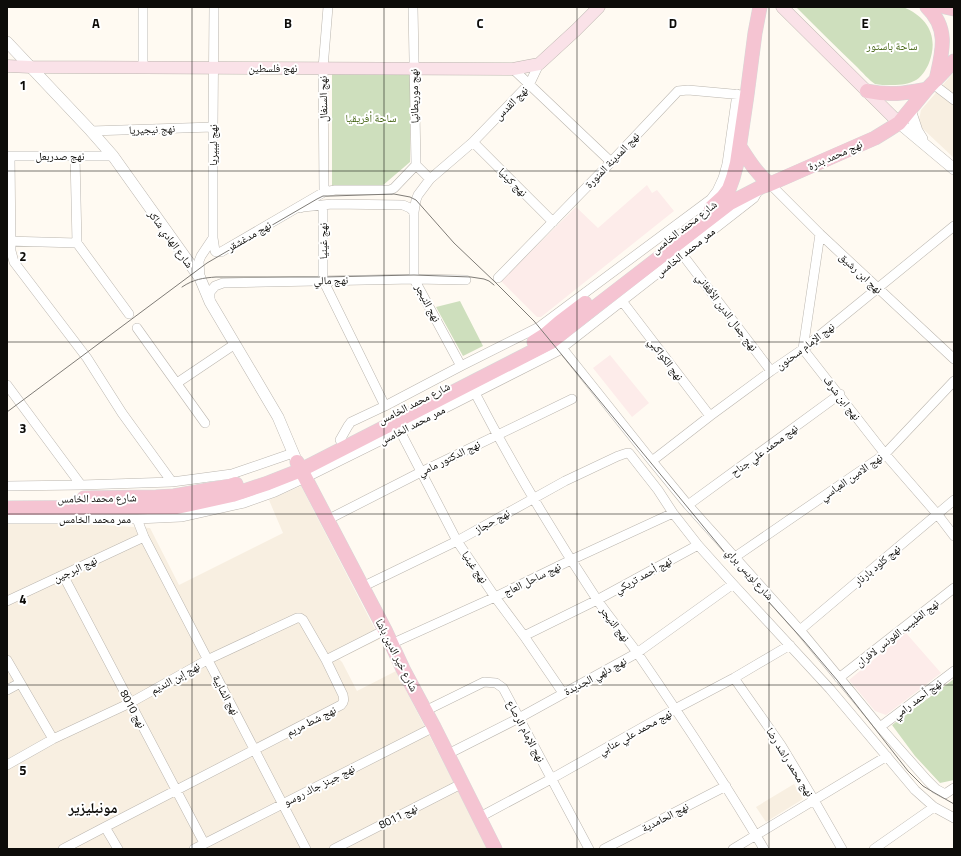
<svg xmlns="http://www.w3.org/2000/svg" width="961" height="856" font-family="'Titillium Web','Noto Naskh Arabic',sans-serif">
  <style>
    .built { fill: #f8efe1 }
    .education { fill: #fdecea }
    .green { fill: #cedfbd }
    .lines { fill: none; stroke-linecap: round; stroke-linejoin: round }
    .minor-casing { stroke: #bbb6af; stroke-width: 10 }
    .tertiary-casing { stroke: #bbb6af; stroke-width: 12 }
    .secondary-casing { stroke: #bbb6af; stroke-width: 13 }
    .primary-casing { stroke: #d8d8d8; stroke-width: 15 }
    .minor { stroke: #fff; stroke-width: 9 }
    .tertiary { stroke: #fff; stroke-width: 11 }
    .secondary { stroke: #fae2e8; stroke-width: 12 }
    .primary { stroke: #f5c4d2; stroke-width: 14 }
    .tram { stroke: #7f7c77; stroke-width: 1 }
    .grid { fill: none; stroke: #0d0c09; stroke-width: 1; stroke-opacity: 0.55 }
    .labels { text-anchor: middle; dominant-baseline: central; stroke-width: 4; stroke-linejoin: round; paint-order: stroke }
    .park-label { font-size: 11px; fill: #436313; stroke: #fff }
    .street-label { font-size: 11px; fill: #0d0c09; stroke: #fff }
    .district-label { font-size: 15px; font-weight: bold; fill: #0d0c09; stroke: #fff }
    .grid-label { font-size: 13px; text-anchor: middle; font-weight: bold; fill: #0d0c09; stroke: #fff; stroke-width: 4; stroke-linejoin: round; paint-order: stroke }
  </style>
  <rect width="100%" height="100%" fill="#fffaf2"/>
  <path class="built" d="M954 72V158L922 128 919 120 921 110Z
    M301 486 380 639 339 659 342 662 357 691 396 671 488 849H7V521L56 522 150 528 179 585 283 533 269 500Z
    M794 784 803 799 766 822 756 807Z"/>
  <path class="education" d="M647 185 652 193 657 190 674 211 541 317H537L501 281 576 207 598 228Z
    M610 355 649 403 632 417 593 368Z
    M906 633 941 673 886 715 875 711 849 680Z"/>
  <path class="green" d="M796 7H903C928 17 939 37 929 63 926 70 921 78 914 81 907 85 897 85 890 85 886 85 879 85 875 84 870 81 861 71 857 67 836 47 816 27 796 7Z
    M332 74H411L410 162 382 186H332Z
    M460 301 483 346 463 356 436 307Z
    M954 679V780L940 783 915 756 892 725Z"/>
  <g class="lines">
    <g class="minor-casing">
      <path id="minor" d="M413 7 416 165 430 179
        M143 67V7
        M513 69 611 162
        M933 84 954 100
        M91 131 213 127
        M473 142 553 222
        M7 156H113
        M10 156 11 251 14 262 87 358 122 413 172 482
        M75 156 77 243 129 314
        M770 184 820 234 954 359
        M324 192 323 68 328 7
        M323 205V280L385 406
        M300 208 303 207 332 204 403 205 410 208 414 212
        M820 234 803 349 885 454 938 515 954 536
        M213 238 215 251 216 252H221L324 192 335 190H390L394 188 416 165
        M7 241 77 243
        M682 254 771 371
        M200 278 199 261 201 256 213 238V127L214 7
        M498 278 611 162 678 91 688 90 743 95
        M210 301V292L215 286 223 283 414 279 466 280
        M622 301 710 416
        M137 328 205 423
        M559 344 652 461 688 505 800 630 880 727 927 780 936 789 945 794 954 788
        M461 366 414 279V212L416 200 418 195 430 179 473 142 530 83 539 64
        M177 383 235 344
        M7 385 81 485
        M475 393C512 464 552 532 596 598 609 618 625 635 638 654 682 718 725 783 764 849
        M400 431 457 541 495 597 524 636 563 693
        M340 440 348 426 351 422 385 406 461 366 539 327 711 199 717 191 723 178 727 164 737 94
        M652 461 710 416 771 371 803 349 954 226
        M7 486 81 485 172 482 232 474 293 453
        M688 505 840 394
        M7 519H137L181 517 244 503 275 492 305 478 400 431 558 351 754 198 758 191
        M137 519 144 537C198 641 252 745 306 849
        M327 520 421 472 572 399
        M735 557 885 454 954 381
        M63 575 204 843
        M362 587 457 541 565 481 618 456C622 455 625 453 629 453L658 490 673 513 698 545 733 584 830 689 915 790 934 807 954 818
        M7 601 144 537
        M800 630 954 500
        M524 636 597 600 698 545
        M391 644 495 597 571 560 673 513
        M7 660 53 739
        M734 678 781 745 814 800 842 849
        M839 678 954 588
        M7 690 20 683
        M425 711 484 682 496 683 503 688 589 849
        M880 727 954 671
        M448 754 519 718 637 653 733 584
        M7 765 53 739 130 703 207 660 297 618H300L303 620 326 660
        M480 817 551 779 675 709 734 678 790 645
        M105 827 341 705C344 702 344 700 343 695L326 660 385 630
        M63 849 105 827 118 849
        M194 849 434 727
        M334 849 463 783
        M604 849 726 786
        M733 849 887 756
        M874 849 934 807"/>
    </g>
    <g class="tertiary-casing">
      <path id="tertiary" d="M7 42 91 131 113 156 200 278 210 302 278 417 297 462
        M910 110 917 131 922 139
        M899 123 954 169"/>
    </g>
    <g class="secondary-casing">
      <path id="secondary" d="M782 7 899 123
        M7 66 31 67 513 69 539 64 576 30 599 7"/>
    </g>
    <g class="primary-casing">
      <path id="primary" d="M927 7C950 29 942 53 936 80
        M945 7 954 9
        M867 91C891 96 905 93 927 89
        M740 147C749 161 757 174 770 184
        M711 208 723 197 729 189 733 178 737 163 747 95 755 33 760 7
        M534 342 545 335 560 322 585 303
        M297 462 385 630 403 669 434 727 495 849
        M84 498 156 497 174 496 230 486 236 484
        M7 508 177 507 232 495 268 483 301 470 551 342 586 314 730 203 761 187 770 184 875 138 888 130 899 123 927 89 954 61"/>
    </g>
    <use href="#minor" class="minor"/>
    <use href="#tertiary" class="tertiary"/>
    <use href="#secondary" class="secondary"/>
    <use href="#primary" class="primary"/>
    <path class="tram" d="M182 287C194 279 203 278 216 277H323L414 275 471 277 484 279 489 281 494 285
      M7 412 207 263 317 199 323 196H331L394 194 410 197 416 200 454 243 495 282 534 321 731 560 804 641 837 680 908 771 923 786 933 792 954 804"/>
  </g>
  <path class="grid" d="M192 7V849M384 7V849M577 7V849M769 7V849M7 171H954M7 342H954M7 514H954M7 685H954"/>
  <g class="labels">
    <g class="park-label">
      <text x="892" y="46">ساحة باستور</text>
      <text x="371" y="118">ساحة أفريقيا</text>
    </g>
    <g class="street-label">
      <text x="273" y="68">نهج فلسطين</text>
      <text transform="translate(414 96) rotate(-91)">نهج موريطانيا</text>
      <text transform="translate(323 99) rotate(-91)">نهج السنغال</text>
      <text transform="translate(511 103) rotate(-46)">نهج القدس</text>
      <text transform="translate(152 129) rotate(-2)">نهج نيجيريا</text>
      <text transform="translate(213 145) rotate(-90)">نهج ليبيريا</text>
      <text transform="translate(835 155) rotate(-24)">نهج محمد بدرة</text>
      <text x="60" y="156">نهج صدربعل</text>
      <text transform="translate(612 160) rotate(-46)">نهج المدينة المنورة</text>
      <text transform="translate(513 182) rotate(45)">نهج كينيا</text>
      <text transform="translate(684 227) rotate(-38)">شارع محمد الخامس</text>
      <text transform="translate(249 236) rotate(-30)">نهج مدغشقر</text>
      <text transform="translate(171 239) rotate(54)">شارع الهادي شاكر</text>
      <text transform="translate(323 241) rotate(-90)">نهج غينيا</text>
      <text transform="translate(685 252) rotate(-38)">ممر محمد الخامس</text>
      <text transform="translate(861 273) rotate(43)">نهج ابن رشيق</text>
      <text transform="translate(331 280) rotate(-1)">نهج مالي</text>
      <text transform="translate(428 303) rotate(62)">نهج النيجر</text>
      <text transform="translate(727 312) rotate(53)">نهج جمال الدين الأفغاني</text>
      <text transform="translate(805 346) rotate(-37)">نهج الإمام سحنون</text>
      <text transform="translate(666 359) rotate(53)">نهج الكواكبي</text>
      <text transform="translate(842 398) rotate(52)">نهج ابن شرف</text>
      <text transform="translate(414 403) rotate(-27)">شارع محمد الخامس</text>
      <text transform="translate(412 425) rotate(-27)">ممر محمد الخامس</text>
      <text transform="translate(764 450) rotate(-36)">نهج محمد علي جناح</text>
      <text transform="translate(449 458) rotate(-26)">نهج الدكتور مامي</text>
      <text transform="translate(851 477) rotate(-35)">نهج الامين العباسي</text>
      <text transform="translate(97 498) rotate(-1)">شارع محمد الخامس</text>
      <text x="95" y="519">ممر محمد الخامس</text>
      <text transform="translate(492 521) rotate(-29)">نهج حجاز</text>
      <text transform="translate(877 565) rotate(-40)">نهج كلود بارنار</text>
      <text transform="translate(475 567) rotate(56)">نهج غينيا</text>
      <text transform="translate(75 569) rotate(-25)">نهج البرجين</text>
      <text transform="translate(750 574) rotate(48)">شارع لويس براي</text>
      <text transform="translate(643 575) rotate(-29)">نهج أحمد تريكي</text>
      <text transform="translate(532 579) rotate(-26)">نهج ساحل العاج</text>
      <text transform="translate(615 624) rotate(53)">نهج النيجر</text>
      <text transform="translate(897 633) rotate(-38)">نهج الطبيب الفونس لافران</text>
      <text transform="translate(397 655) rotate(63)">شارع خير الدين باشا</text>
      <text transform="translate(595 676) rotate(-28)">نهج دلهي الجديدة</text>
      <text transform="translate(175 678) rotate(-29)">نهج إبن النديم</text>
      <text transform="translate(226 695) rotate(62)">نهج الشابية</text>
      <text transform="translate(917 699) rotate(-37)">نهج أحمد رامي</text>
      <text transform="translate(133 709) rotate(62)">نهج 8010</text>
      <text transform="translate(311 721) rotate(-27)">نهج شط مريم</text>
      <text transform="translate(526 731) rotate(62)">نهج الإمام الرصاع</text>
      <text transform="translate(635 732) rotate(-29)">نهج محمد علي عنابي</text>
      <text transform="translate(790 762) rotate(58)">نهج محمد راشد رضا</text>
      <text transform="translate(319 785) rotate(-27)">نهج جينز جاك روسو</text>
      <text transform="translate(398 816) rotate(-27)">نهج 8011</text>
      <text transform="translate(665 817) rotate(-27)">نهج الحامدية</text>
    </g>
    <g class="district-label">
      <text x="93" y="807">مونبليزير</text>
    </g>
  </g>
  <g class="grid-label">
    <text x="96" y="28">A</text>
    <text x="288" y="28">B</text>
    <text x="480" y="28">C</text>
    <text x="673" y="28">D</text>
    <text x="865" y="28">E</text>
    <text x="23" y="90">1</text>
    <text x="23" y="261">2</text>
    <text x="23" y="433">3</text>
    <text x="23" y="604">4</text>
    <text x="23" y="775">5</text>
  </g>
  <rect width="961" height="856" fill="none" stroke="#0d0c09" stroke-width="16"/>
</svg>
